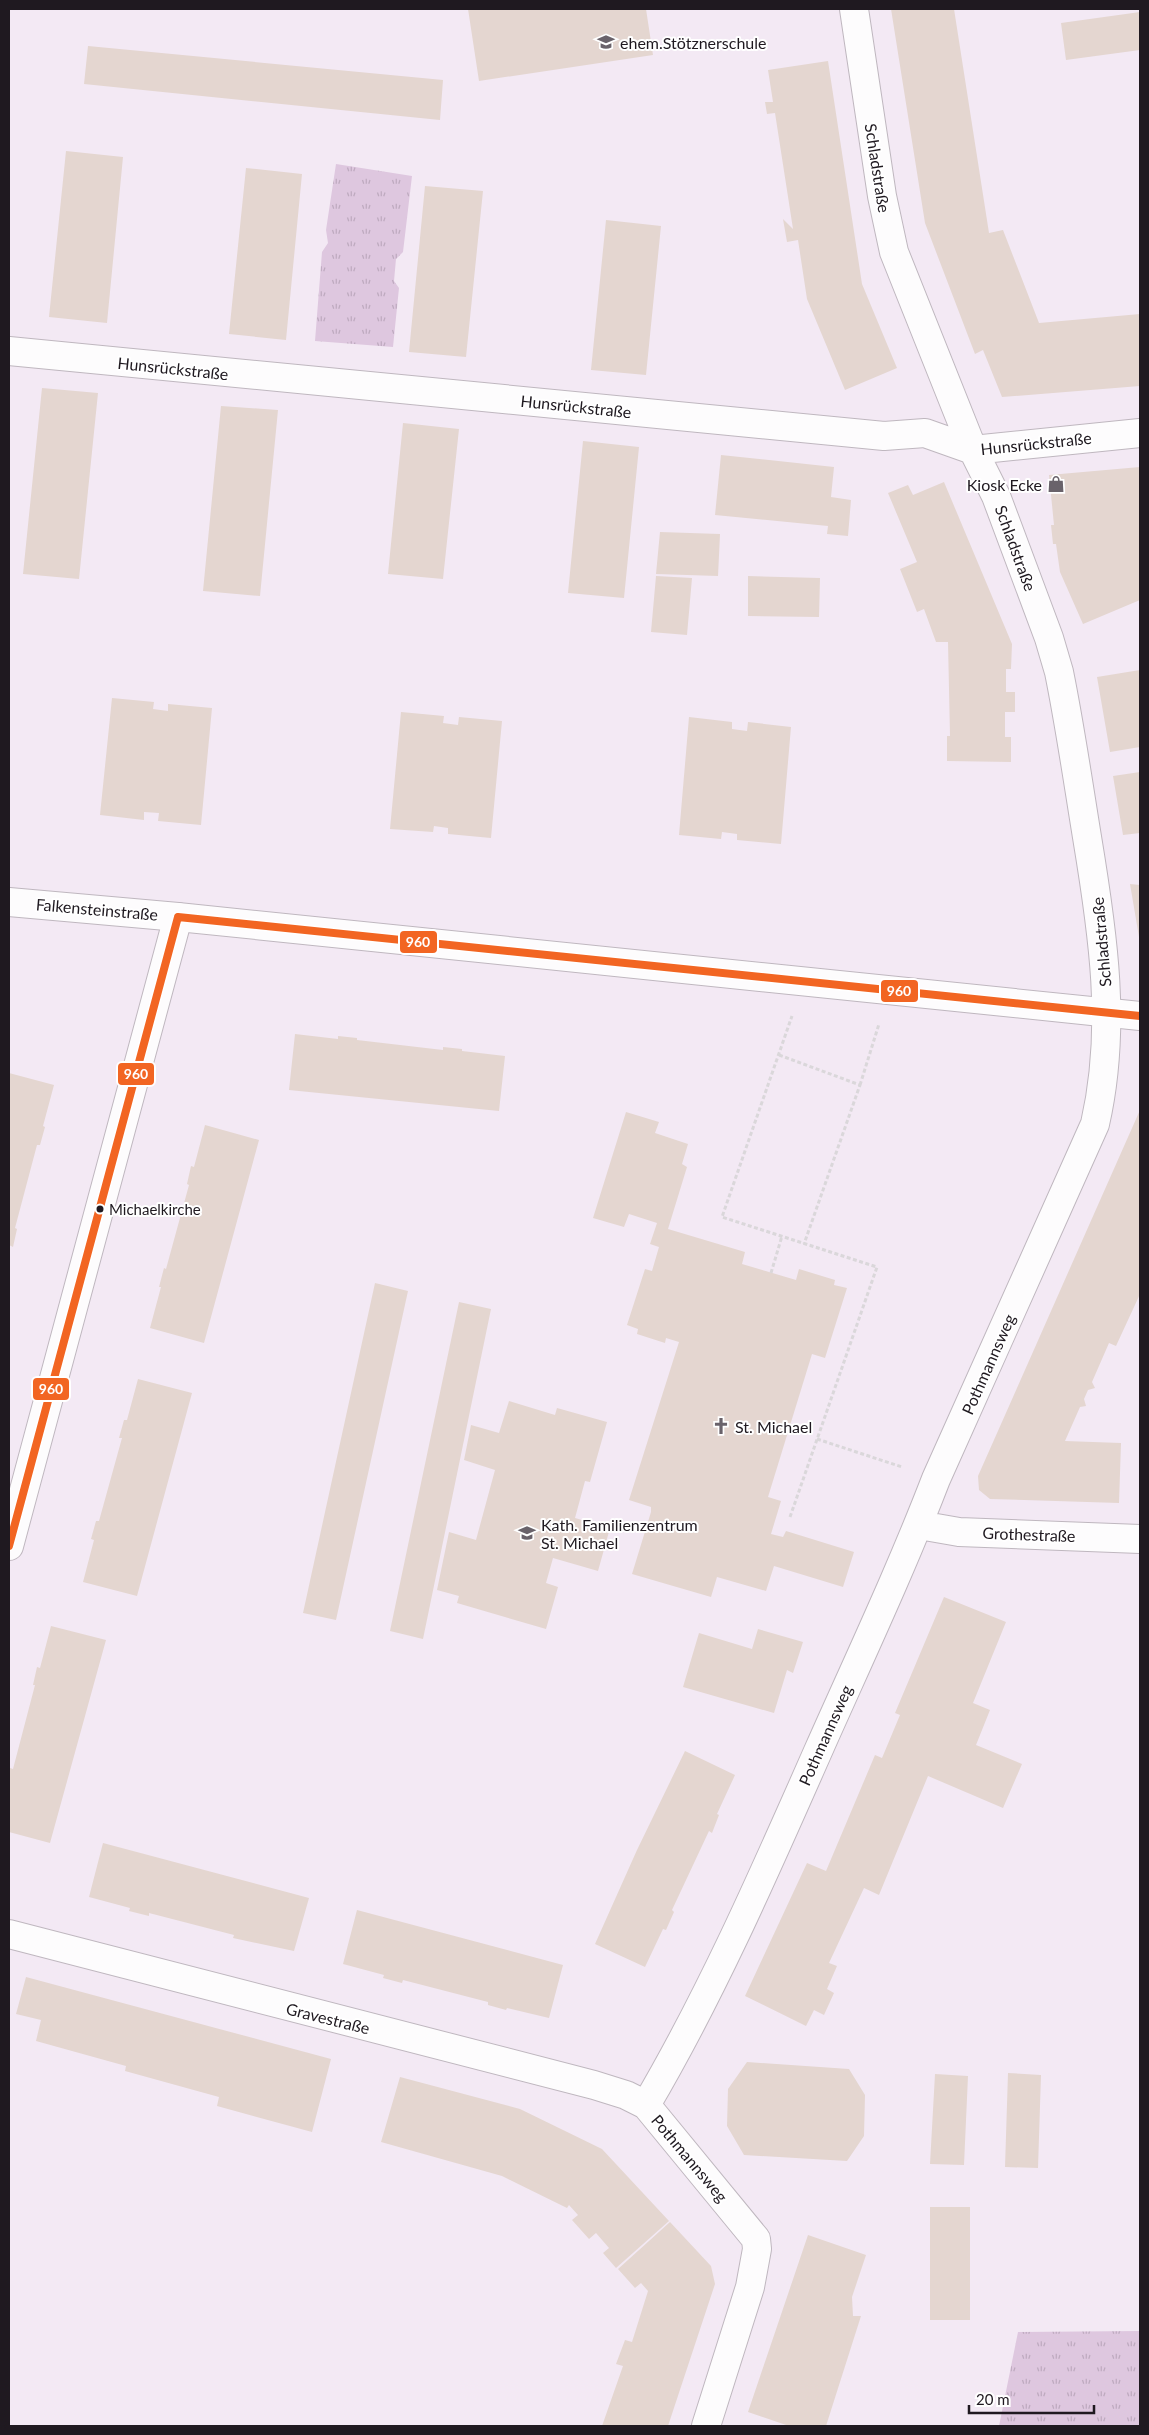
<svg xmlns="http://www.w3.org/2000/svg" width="1149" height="2435" font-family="Lato,sans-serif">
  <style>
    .grass { fill: url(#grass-tufts) }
    .building { fill: #e4d6d0 }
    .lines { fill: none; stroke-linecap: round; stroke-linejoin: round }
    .street-casing { stroke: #bfb7bf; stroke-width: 30 }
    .secondary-casing { stroke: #bfb7bf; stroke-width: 30 }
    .path { stroke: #dad7da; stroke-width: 3; stroke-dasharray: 4 2.5; stroke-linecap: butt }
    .street { stroke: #fdfcfd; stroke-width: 28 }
    .secondary { stroke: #fdfcfd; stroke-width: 28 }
    .bus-1-casing { stroke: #fff; stroke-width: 11 }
    .bus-1 { stroke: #f26522; stroke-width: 8 }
    .bus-dot { fill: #1f1920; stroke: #fff; stroke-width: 2 }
    .labels { text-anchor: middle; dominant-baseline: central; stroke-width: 4; stroke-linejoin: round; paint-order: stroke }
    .bus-label { font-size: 15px; fill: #1f1920; stroke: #fff; text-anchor: start }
    .poi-label { font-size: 16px; fill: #1f1920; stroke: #fff; text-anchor: start }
    .street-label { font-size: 16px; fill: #1f1920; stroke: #fff }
    .line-badge { stroke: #fff; stroke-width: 2 }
    .badge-label { font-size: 14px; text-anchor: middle; font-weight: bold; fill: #fff }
  </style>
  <defs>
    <pattern id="grass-tufts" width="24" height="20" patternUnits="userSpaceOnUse" patternTransform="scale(1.25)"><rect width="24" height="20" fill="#dec7df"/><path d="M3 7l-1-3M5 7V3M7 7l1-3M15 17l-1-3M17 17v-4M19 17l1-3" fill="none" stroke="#beaabf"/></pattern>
  </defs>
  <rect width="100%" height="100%" fill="#f3e9f4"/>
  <path class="grass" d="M336 164 412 176 403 252 396 259 394 281 399 288 393 347 315 341 322 252 328 243 326 230Z
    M1140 2331V2426H999L1018 2332Z"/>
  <path class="building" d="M468 9H646L653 55 479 81Z
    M891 9H954L989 233 1003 230 1039 323 1140 314V386L1002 397 983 350 975 354 925 223Z
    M1140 12V50L1066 60 1061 23Z
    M88 46 443 80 440 120 84 84Z
    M828 61 862 284 897 368 845 390 807 299 798 240 787 242 783 219 793 229 775 113 767 114 765 102H773L768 70Z
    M66 151 123 157 107 323 49 317Z
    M246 168 302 174 286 340 229 334Z
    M425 186 483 191 466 357 409 352Z
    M606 220 661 226 646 375 591 370Z
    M42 388 98 393 79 579 23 574Z
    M221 406 278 410 260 596 203 591Z
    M403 423 459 429 443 579 388 574Z
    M583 441 639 447 624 598 568 593Z
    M721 455 834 467 831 497 851 500 848 536 827 534 828 526 715 515Z
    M1140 467V600L1083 624 1060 572 1056 544H1053L1051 525H1054L1049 475Z
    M944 482 1012 644 1011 669H1006V692H1015V712H1005V737H1011V762L947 761V736H950L948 642H936L924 609 917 612 900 569 917 562 888 493 908 485 913 495Z
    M660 532 720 534 718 576 656 574Z
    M656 576 692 578 687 635 651 632Z
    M748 576 820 578 819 617 748 616Z
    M1140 670V747L1110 752 1097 677Z
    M112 698 154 702 153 709 168 711V704L212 708 201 825 158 821 159 813 144 812V820L100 815Z
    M401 712 444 716 443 723 458 725 459 717 502 721 491 838 448 834V828L434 826 433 832 390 829Z
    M689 717 732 722V729L747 731 748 722 791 727 781 844 737 840V834L722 832 721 839 679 835Z
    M1140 772V833L1123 835 1113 776Z
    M1130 884 1140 885V937H1139Z
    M295 1034 338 1039V1036L357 1038V1040L443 1050V1047L462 1049V1051L505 1056 499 1111 289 1090Z
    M9 1073 54 1085 43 1126 45 1127 40 1145H37L15 1228 17 1229 13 1247 9 1245Z
    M1140 1110V1294L1116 1346 1109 1343 1092 1382 1095 1388 1088 1390 1084 1399 1086 1406 1080 1407 1065 1441 1121 1443 1119 1503 990 1499 979 1490 978 1476Z
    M626 1112 659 1122 655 1133 688 1144 682 1164 687 1167 668 1229 745 1252 742 1264 796 1280 799 1269 835 1280 834 1285 847 1288 825 1358 812 1354 768 1497 781 1501 771 1534 783 1537 786 1531 854 1552 843 1587 774 1566 766 1591 717 1577 711 1597 632 1574 651 1512V1507L629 1500 679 1342 666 1338 665 1343 637 1334 638 1329 627 1325 645 1269 652 1271 659 1247 650 1244 657 1223 629 1214 624 1227 593 1218Z
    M205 1125 259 1140 204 1343 150 1328 161 1287H159L164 1268 166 1269 189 1185 187 1184 191 1166 194 1167Z
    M375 1283 408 1291 336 1620 303 1613Z
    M459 1302 491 1309 423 1639 390 1631Z
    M138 1379 192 1393 137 1596 83 1582 94 1540 91 1539 96 1521H99L122 1438H119L124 1420H127Z
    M509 1401 555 1415 557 1408 607 1422 590 1482 585 1481 575 1518 610 1528 598 1571 553 1558 546 1583 558 1587 546 1629 457 1603 459 1596 437 1590 449 1532 476 1540 495 1470 464 1460 471 1425 499 1433Z
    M944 1597 1006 1622 973 1703 990 1710 976 1745 1022 1764 1003 1808 928 1776 879 1895 864 1888 829 1963 837 1966 827 1989 834 1993 824 2015 814 2010 806 2026 745 1996 807 1863 826 1871 875 1755 882 1758 900 1715 895 1713Z
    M51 1626 106 1640 50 1843 9 1832V1773L10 1768 13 1769 35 1685H33L37 1667 40 1668Z
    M758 1629 803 1642 793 1673 787 1670 774 1713 683 1687 699 1633 752 1649Z
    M685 1751 735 1775 717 1814 719 1815 712 1833 709 1831 672 1910 674 1912 666 1930 663 1929 645 1967 595 1944 637 1850Z
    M103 1843 309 1898 294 1951 233 1938 234 1935 149 1913V1916L129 1911 130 1908 89 1897Z
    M357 1910 563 1965 549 2018 507 2008 506 2010 488 2005V2002L403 1980 402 1983 383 1978 384 1975 343 1964Z
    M26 1977 331 2059 312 2132 217 2106 219 2097 125 2071 126 2066 36 2041 41 2020 16 2014Z
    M747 2062 849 2069 865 2095 864 2136 847 2161 744 2155 727 2126 728 2089Z
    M1008 2073 1041 2075 1038 2168 1005 2167Z
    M935 2074 968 2076 964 2165 930 2164Z
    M400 2077 520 2109 602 2149 669 2221 616 2268 603 2253 609 2248 596 2233 589 2239 572 2220 578 2215 569 2205 567 2208 502 2176 381 2142Z
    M930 2207H970V2320H930Z
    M670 2222 711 2266 715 2284 668 2426H602L623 2366 616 2364 625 2340 632 2342 648 2291 641 2283 635 2288 618 2269Z
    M808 2235 866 2255 852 2297 853 2316H861L826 2426H789L748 2412Z"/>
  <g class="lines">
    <g class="street-casing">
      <path id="street" d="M9 351 884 436 925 433 973 450 1140 433
        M919 1525 959 1532 1140 1539
        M9 1546 178 917
        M9 1934 594 2085 626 2095 646 2105
        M646 2105C713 1991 766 1869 819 1749 859 1659 901 1570 936 1479L1095 1124C1117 1028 1103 933 1087 837 1078 782 1070 726 1059 672L1049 638 996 496 973 450 894 252 882 196 854 9
        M646 2105 756 2239 757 2249 750 2287 706 2426"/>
    </g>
    <g class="secondary-casing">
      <path id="secondary" d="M9 902 178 917 1140 1016"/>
    </g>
    <path class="path" d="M779 1055 860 1085 804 1244
      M860 1085 879 1024
      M771 1273 782 1236
      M817 1439 902 1467
      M790 1517 877 1267 722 1217 792 1016"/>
    <use href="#street" class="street"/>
    <use href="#secondary" class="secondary"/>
    <g class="bus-1-casing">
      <path id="bus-1" d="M178 917 1140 1016
        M9 1546 178 917"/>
    </g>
    <use href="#bus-1" class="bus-1"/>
  </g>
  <defs>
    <g id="school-bare" transform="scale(1.35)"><path d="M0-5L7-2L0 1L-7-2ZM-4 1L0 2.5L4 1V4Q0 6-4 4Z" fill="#69626a" stroke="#fff" stroke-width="2.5" paint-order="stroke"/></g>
    <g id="shop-bare" transform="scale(1.35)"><path d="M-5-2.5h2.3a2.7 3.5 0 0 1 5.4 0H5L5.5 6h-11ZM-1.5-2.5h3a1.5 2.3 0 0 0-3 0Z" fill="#69626a" stroke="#fff" stroke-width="2.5" paint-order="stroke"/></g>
    <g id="church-bare" transform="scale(1.35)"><path d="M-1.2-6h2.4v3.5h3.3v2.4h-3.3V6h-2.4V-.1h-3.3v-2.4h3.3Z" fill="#69626a" stroke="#fff" stroke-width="2.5" paint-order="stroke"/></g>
  </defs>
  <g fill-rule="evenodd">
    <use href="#school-bare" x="606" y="42"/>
    <use href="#shop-bare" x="1056" y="484"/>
    <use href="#church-bare" x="721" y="1426"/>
    <use href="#school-bare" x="527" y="1533"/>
  </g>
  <circle class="bus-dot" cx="100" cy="1209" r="4.5"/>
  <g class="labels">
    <g class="bus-label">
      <text x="109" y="1209">Michaelkirche</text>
    </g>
    <g class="poi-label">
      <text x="620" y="42">ehem.Stötznerschule</text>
      <text x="1042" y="484" text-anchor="end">Kiosk Ecke</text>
      <text x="735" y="1426">St. Michael</text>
      <text x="541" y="1524">Kath. Familienzentrum<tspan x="541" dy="18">St. Michael</tspan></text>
    </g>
    <g class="street-label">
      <text transform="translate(878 168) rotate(81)">Schladstraße</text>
      <text transform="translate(173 368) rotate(6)">Hunsrückstraße</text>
      <text transform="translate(576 406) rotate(6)">Hunsrückstraße</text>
      <text transform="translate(1036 443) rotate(-6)">Hunsrückstraße</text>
      <text transform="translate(1016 548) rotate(70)">Schladstraße</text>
      <text transform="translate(97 909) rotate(5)">Falkensteinstraße</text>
      <text transform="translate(1101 942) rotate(-95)">Schladstraße</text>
      <text transform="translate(988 1364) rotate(-66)">Pothmannsweg</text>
      <text transform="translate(1029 1534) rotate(2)">Grothestraße</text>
      <text transform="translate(825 1735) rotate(-66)">Pothmannsweg</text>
      <text transform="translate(328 2018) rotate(14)">Gravestraße</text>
      <text transform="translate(690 2158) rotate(50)">Pothmannsweg</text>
    </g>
  </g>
  <g class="line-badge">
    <rect x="399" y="930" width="39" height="24" rx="5" fill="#f26522"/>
    <rect x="880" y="979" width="39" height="24" rx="5" fill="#f26522"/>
    <rect x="117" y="1062" width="38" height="24" rx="5" fill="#f26522"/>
    <rect x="32" y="1377" width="38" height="24" rx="5" fill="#f26522"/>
  </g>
  <g class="badge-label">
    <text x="418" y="947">960</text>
    <text x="899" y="996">960</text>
    <text x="136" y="1079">960</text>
    <text x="51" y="1394">960</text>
  </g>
  <rect width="1149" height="2435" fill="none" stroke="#1f1920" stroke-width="20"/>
  <path d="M969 2405v8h125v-8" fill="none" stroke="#1f1920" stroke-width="2.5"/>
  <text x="976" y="2405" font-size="15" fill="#1f1920" stroke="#ffffff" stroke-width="4" paint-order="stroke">20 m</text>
</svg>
